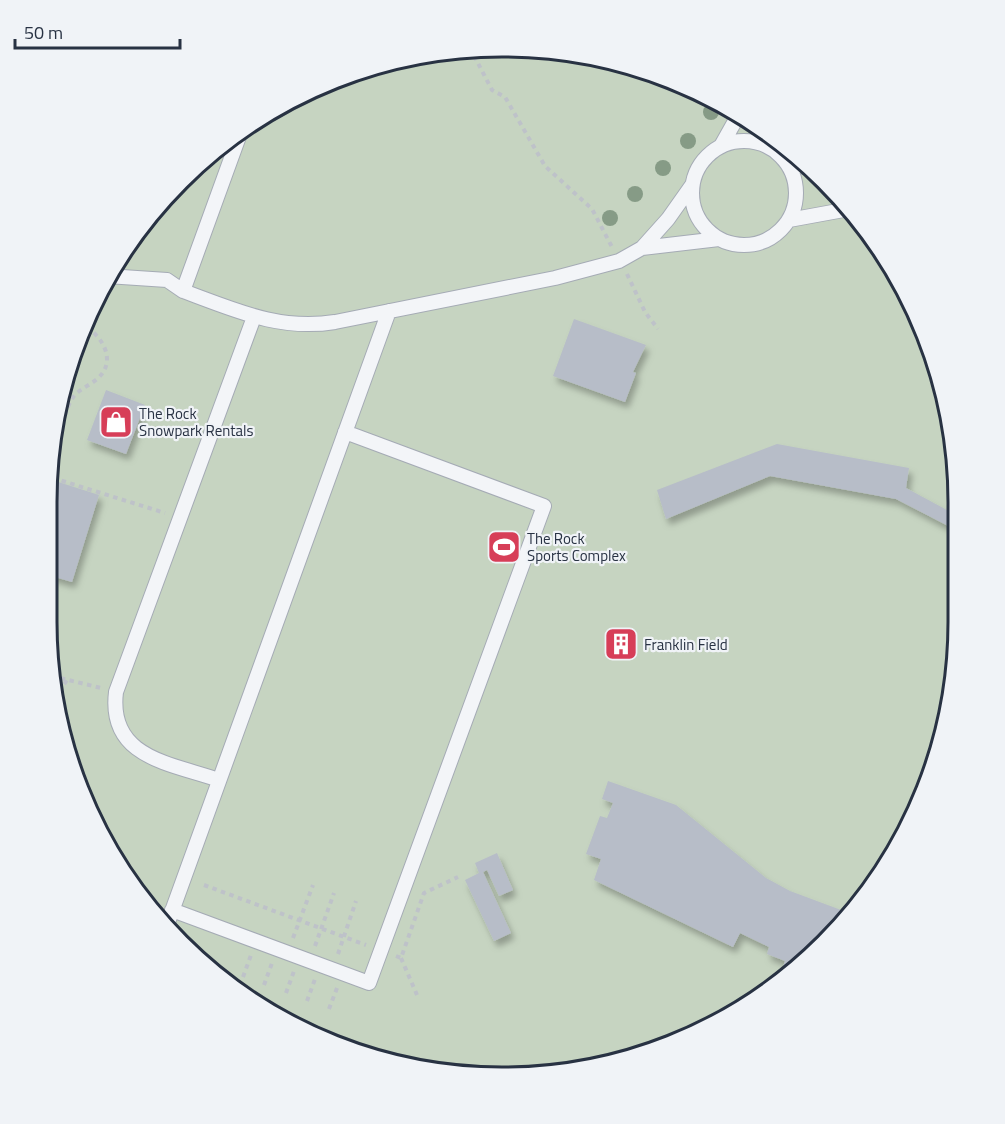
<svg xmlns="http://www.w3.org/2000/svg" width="1005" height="1124" font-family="'Titillium Web',sans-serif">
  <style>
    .pitch { fill: #c6d4c1 }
    .building { fill: #b7bdc8; filter: url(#shadow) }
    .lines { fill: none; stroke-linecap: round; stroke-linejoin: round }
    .service-casing { stroke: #a5abb5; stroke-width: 16 }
    .path { stroke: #bec2c9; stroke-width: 4; stroke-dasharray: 4.5 4.5; stroke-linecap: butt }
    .service { stroke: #f3f5f8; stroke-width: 14 }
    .tree { fill: #869b86 }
    .labels { text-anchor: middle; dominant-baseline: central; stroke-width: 4.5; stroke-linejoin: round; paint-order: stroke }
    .poi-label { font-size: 15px; fill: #283243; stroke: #f0f3f7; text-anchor: start }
    .rim { fill: none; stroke: #283243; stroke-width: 3 }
  </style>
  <defs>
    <filter id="shadow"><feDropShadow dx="3.5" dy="6" stdDeviation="3" flood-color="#0004"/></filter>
  </defs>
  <rect width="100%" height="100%" fill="#e0e4ea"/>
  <path class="pitch" d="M473 47 562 50 649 71 731 108 803 160 864 225 912 301 943 385 958 473 957 652 943 739 912 823 864 899 780 983 704 1031 620 1062 503 1077 413 1069 301 1031 225 983 141 899 93 823 55 711 47 622 55 414 108 274 160 202 225 141 301 93 385 62Z"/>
  <path class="building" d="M574 319 646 345 633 372 636 373 625 402 553 376Z
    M106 390 145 405 126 454 87 440Z
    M777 444 909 468 906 488 958 516V531L896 499 770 476 666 519 657 490Z
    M52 480 99 495 72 582 48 575Z
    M608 781 676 805 766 878 790 891 841 910 839 915 846 917 777 985 785 961 767 954 769 947 740 933 733 947 594 880 601 859 586 854 600 816 607 818 613 803 602 799Z
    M497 853 513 890 499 896 487 870 483 872 511 933 494 941 465 880 479 873 475 863Z"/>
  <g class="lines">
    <g class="service-casing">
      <path id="service" d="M241 131 183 291C235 310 279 331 335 322L555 278 619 261 642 248 668 219 692 185
        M692 193a52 52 0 1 1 104 0a52 52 0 1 1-104 0Z
        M721 146 739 114
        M784 159 812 170
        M789 220 849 209
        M642 248 719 239
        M107 276 167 280 183 291
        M219 780C170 763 108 758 116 692L254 317
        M172 910 369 983 544 506 345 432
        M167 925 389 311"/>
    </g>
    <path class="path" d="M470 48 492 90 505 97 545 166 592 209 612 247
      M627 274 645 312 658 329
      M54 450C58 437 66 406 74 396 80 389 90 385 97 379 116 363 105 340 88 328
      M53 478 165 513
      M52 676 101 688
      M54 699 67 680
      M204 885 366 945
      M293 938 313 885
      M315 946 334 893
      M338 954 356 901
      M396 956 401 958 424 893 458 877
      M401 958 417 995
      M243 977 251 955
      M264 985 272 963
      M286 993 294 971
      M307 1001 315 979
      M329 1009 337 988"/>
    <use href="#service" class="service"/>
  </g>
  <g class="tree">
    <circle cx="711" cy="112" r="8"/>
    <circle cx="688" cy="141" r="8"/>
    <circle cx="663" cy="168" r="8"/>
    <circle cx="635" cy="194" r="8"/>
    <circle cx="610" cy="218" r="8"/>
  </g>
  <defs>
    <g id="shop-square" transform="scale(1.725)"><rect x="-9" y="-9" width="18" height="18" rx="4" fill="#d73e58" stroke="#f0f3f7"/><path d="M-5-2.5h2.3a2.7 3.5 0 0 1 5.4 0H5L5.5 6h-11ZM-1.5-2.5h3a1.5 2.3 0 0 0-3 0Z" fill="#fff"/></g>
    <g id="stadium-square" transform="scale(1.725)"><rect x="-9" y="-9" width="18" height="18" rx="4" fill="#d73e58" stroke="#f0f3f7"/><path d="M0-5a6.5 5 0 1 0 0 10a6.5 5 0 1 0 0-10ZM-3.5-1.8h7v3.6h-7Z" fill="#fff"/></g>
    <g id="building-square" transform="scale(1.725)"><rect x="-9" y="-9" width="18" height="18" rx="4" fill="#d73e58" stroke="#f0f3f7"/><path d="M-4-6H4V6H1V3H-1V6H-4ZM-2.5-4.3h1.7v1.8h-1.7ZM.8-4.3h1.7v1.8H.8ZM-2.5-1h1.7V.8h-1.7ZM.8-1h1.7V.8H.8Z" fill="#fff"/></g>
  </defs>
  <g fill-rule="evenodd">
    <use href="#shop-square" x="116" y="422"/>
    <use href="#stadium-square" x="504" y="547"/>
    <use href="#building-square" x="621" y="644"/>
  </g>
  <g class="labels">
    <g class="poi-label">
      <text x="139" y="413">The Rock<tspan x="139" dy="17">Snowpark Rentals</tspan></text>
      <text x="527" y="538">The Rock<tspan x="527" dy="17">Sports Complex</tspan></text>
      <text x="644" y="644">Franklin Field</text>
    </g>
  </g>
  <path d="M0 0H1005V1124H0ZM502 57H503A445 445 0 0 1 948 502V622A445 445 0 0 1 503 1067H502A445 445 0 0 1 57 622V502A445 445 0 0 1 502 57Z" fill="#f0f3f7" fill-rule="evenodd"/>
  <path class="rim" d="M502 57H503A445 445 0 0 1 948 502V622A445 445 0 0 1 503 1067H502A445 445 0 0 1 57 622V502A445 445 0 0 1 502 57Z"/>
  <path d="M15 39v9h165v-9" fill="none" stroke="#283243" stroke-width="3"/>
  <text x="24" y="39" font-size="18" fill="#283243" stroke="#f0f3f7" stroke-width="4.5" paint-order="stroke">50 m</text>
</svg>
